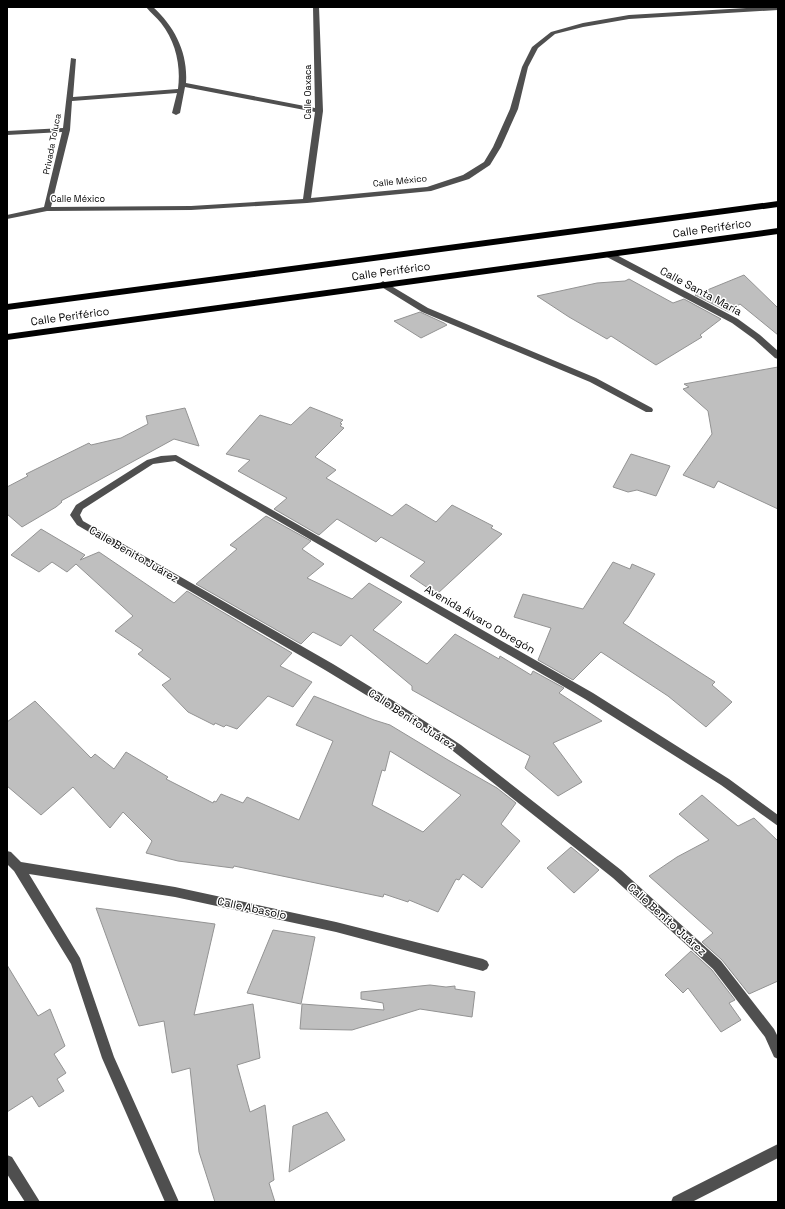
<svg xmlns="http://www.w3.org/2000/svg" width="785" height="1209" font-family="'Space Grotesk',sans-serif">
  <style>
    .building { fill: #bfbfbf; stroke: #939393; fill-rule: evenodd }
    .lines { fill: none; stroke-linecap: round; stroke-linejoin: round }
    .minor { fill: #4f4f4f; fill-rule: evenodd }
    .highway { fill: #000; fill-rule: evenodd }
    .labels { text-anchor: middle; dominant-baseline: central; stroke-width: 3; stroke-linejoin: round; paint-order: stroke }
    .far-street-label { font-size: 9px; fill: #000; stroke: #fff }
    .street-label { font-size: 11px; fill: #000; stroke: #fff }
  </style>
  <rect width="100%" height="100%" fill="#fff"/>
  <path class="building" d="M744 275 778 308V335L740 304 729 312 695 295Z
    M629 279 673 303 684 299 721 319 700 335 702 337 656 365 611 336 607 339 569 317 537 296 597 283 625 281Z
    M420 312 444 323 447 325 421 338 394 321Z
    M778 367V509L718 481 714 488 683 475 712 434 708 411 683 389 689 387 684 384Z
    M310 407 343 420 340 423 342 424 340 426 344 428 315 457 336 470 326 478 392 516 406 504 436 522 452 505 493 526 491 528 502 534 437 594 410 576 425 562 381 537 376 542 337 519 319 535 274 509 287 498 238 471 250 460 226 454 260 415 291 425Z
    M185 408 199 446 174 439 61 501 62 502 56 507 22 527 7 514V487L28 476 26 474 89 443 91 445 121 438 148 424 146 416Z
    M631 454 670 466 656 496 637 490 628 492 613 487Z
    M266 516 311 541 302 549 324 564 307 578 352 599 369 583 402 602 373 630 427 664 455 634 499 659 500 656 531 675 533 671 564 688 559 693 602 721 553 743 582 782 558 796 525 768 530 756 412 690V686L351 635 341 646 313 632 301 644 196 584 237 549 230 545Z
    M41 529 85 555 80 560 99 552 174 603 187 591 292 653 280 666 312 682 293 707 268 696 237 729 226 725 224 727 215 723 214 725 188 712 162 685 171 679 138 654 143 650 115 631 133 616 76 564 67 572 52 562 39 572 11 555Z
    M613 562 630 569 632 564 655 574 628 617 623 623 715 682 712 685 732 702 706 727 668 696 601 652 573 680 538 660 551 628 514 617 523 594 583 609Z
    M314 696 374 720 390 725 448 760 497 788 516 803 501 824 520 841 482 888 463 874 459 880 456 879 438 912 409 900 408 902 384 894 383 897 234 866 233 868 178 861 146 853 152 841 123 812 110 828 73 787 41 815 7 786V722L35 701 91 758 95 754 114 769 126 752 168 777 166 779 213 803 214 801 216 802 221 794 243 803 247 797 299 820 333 741 296 725ZM390 751 461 795 423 832 372 805 382 770 385 771Z
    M702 795 738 826 754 818 778 841V981L749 994 722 960 702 942 713 933 649 876 677 857 709 840 679 814Z
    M571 847 599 870 574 893 547 868Z
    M96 908 215 924 194 1015 253 1004 260 1058 237 1065 250 1112 265 1105 274 1180 269 1183 275 1202H215L199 1152 190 1068 172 1073 164 1021 139 1026Z
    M273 930 315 937 301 1004 247 993Z
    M691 951 712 970 735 1000 729 1003 741 1020 721 1032 688 988 683 993 665 975Z
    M7 965 38 1016 50 1009 65 1046 54 1054 66 1073 57 1079 64 1091 39 1107 32 1096 7 1112Z
    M430 985 446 987 455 986V989L475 992 472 1017 420 1009 352 1030 300 1029 302 1004 384 1010 383 1003 361 999V992Z
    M327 1112 345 1140 289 1172 293 1126Z"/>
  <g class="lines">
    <path class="minor" d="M146 7H153C175 27 188 53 186 83L315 108 313 7H319L323 111 311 198 427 187 463 175 484 162 493 147 510 109 522 67 532 47 551 32 583 23 629 15 763 7H778V10L629 19 583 27 555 34 538 48 528 67 518 109 501 147 490 165 469 179 431 191 307 203 191 210 47 211 7 219V215L44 207 62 132 7 135V131L63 128 71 58 76 59 73 97 178 89C181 66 176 42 161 23 156 17 151 13 146 7ZM185 87 315 112 303 199 191 206 51 207 70 130 72 101 177 93 172 113 176 115 180 113Z
      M605 252H611L738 319 760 335 778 351V359L775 358 754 339 732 323 605 256Z
      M383 281 428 308 596 378 652 408 653 410 652 412H646L590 382 422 312 380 286 379 284Z
      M176 455 593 693 729 779 778 815V826L721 785 585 699 175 461 153 464 83 509 80 515 83 521 333 664 397 703 461 745 621 870 721 961 774 1029 778 1037V1059L774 1057 765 1037 713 969 613 878 453 751 389 709 325 670 77 525 70 515 76 505 147 460 161 456Z
      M7 851 11 852 21 862 175 887 336 922 483 959 487 961 489 965 487 969 483 971 336 932 175 897 29 874 80 958 114 1057 179 1202H165L102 1058 71 964 14 871 7 864Z
      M778 1144V1158L692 1202H671L673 1197Z
      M7 1155 12 1157 40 1202H25L7 1174Z"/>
    <path class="highway" d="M778 201V207L7 310V304Z
      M778 228V234L7 340V334Z"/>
  </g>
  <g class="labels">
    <g class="far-street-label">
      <text transform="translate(308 92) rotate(-90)">Calle Oaxaca</text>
      <text transform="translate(52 144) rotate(-79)">Privada Toluca</text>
      <text transform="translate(400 181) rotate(-6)">Calle México</text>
      <text x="78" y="199">Calle México</text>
    </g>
    <g class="street-label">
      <text transform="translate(712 228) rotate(-8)">Calle Periférico</text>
      <text transform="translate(391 271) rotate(-8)">Calle Periférico</text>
      <text transform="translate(701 291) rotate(28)">Calle Santa María</text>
      <text transform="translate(70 316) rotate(-8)">Calle Periférico</text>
      <text transform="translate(134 554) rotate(30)">Calle Benito Juárez</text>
      <text transform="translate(480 619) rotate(30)">Avenida Álvaro Obregón</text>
      <text transform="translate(412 719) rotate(33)">Calle Benito Juárez</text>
      <text transform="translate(252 908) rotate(12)">Calle Abasolo</text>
      <text transform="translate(667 919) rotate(42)">Calle Benito Juárez</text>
    </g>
  </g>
  <rect width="785" height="1209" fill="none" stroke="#000000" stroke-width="16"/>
</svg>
